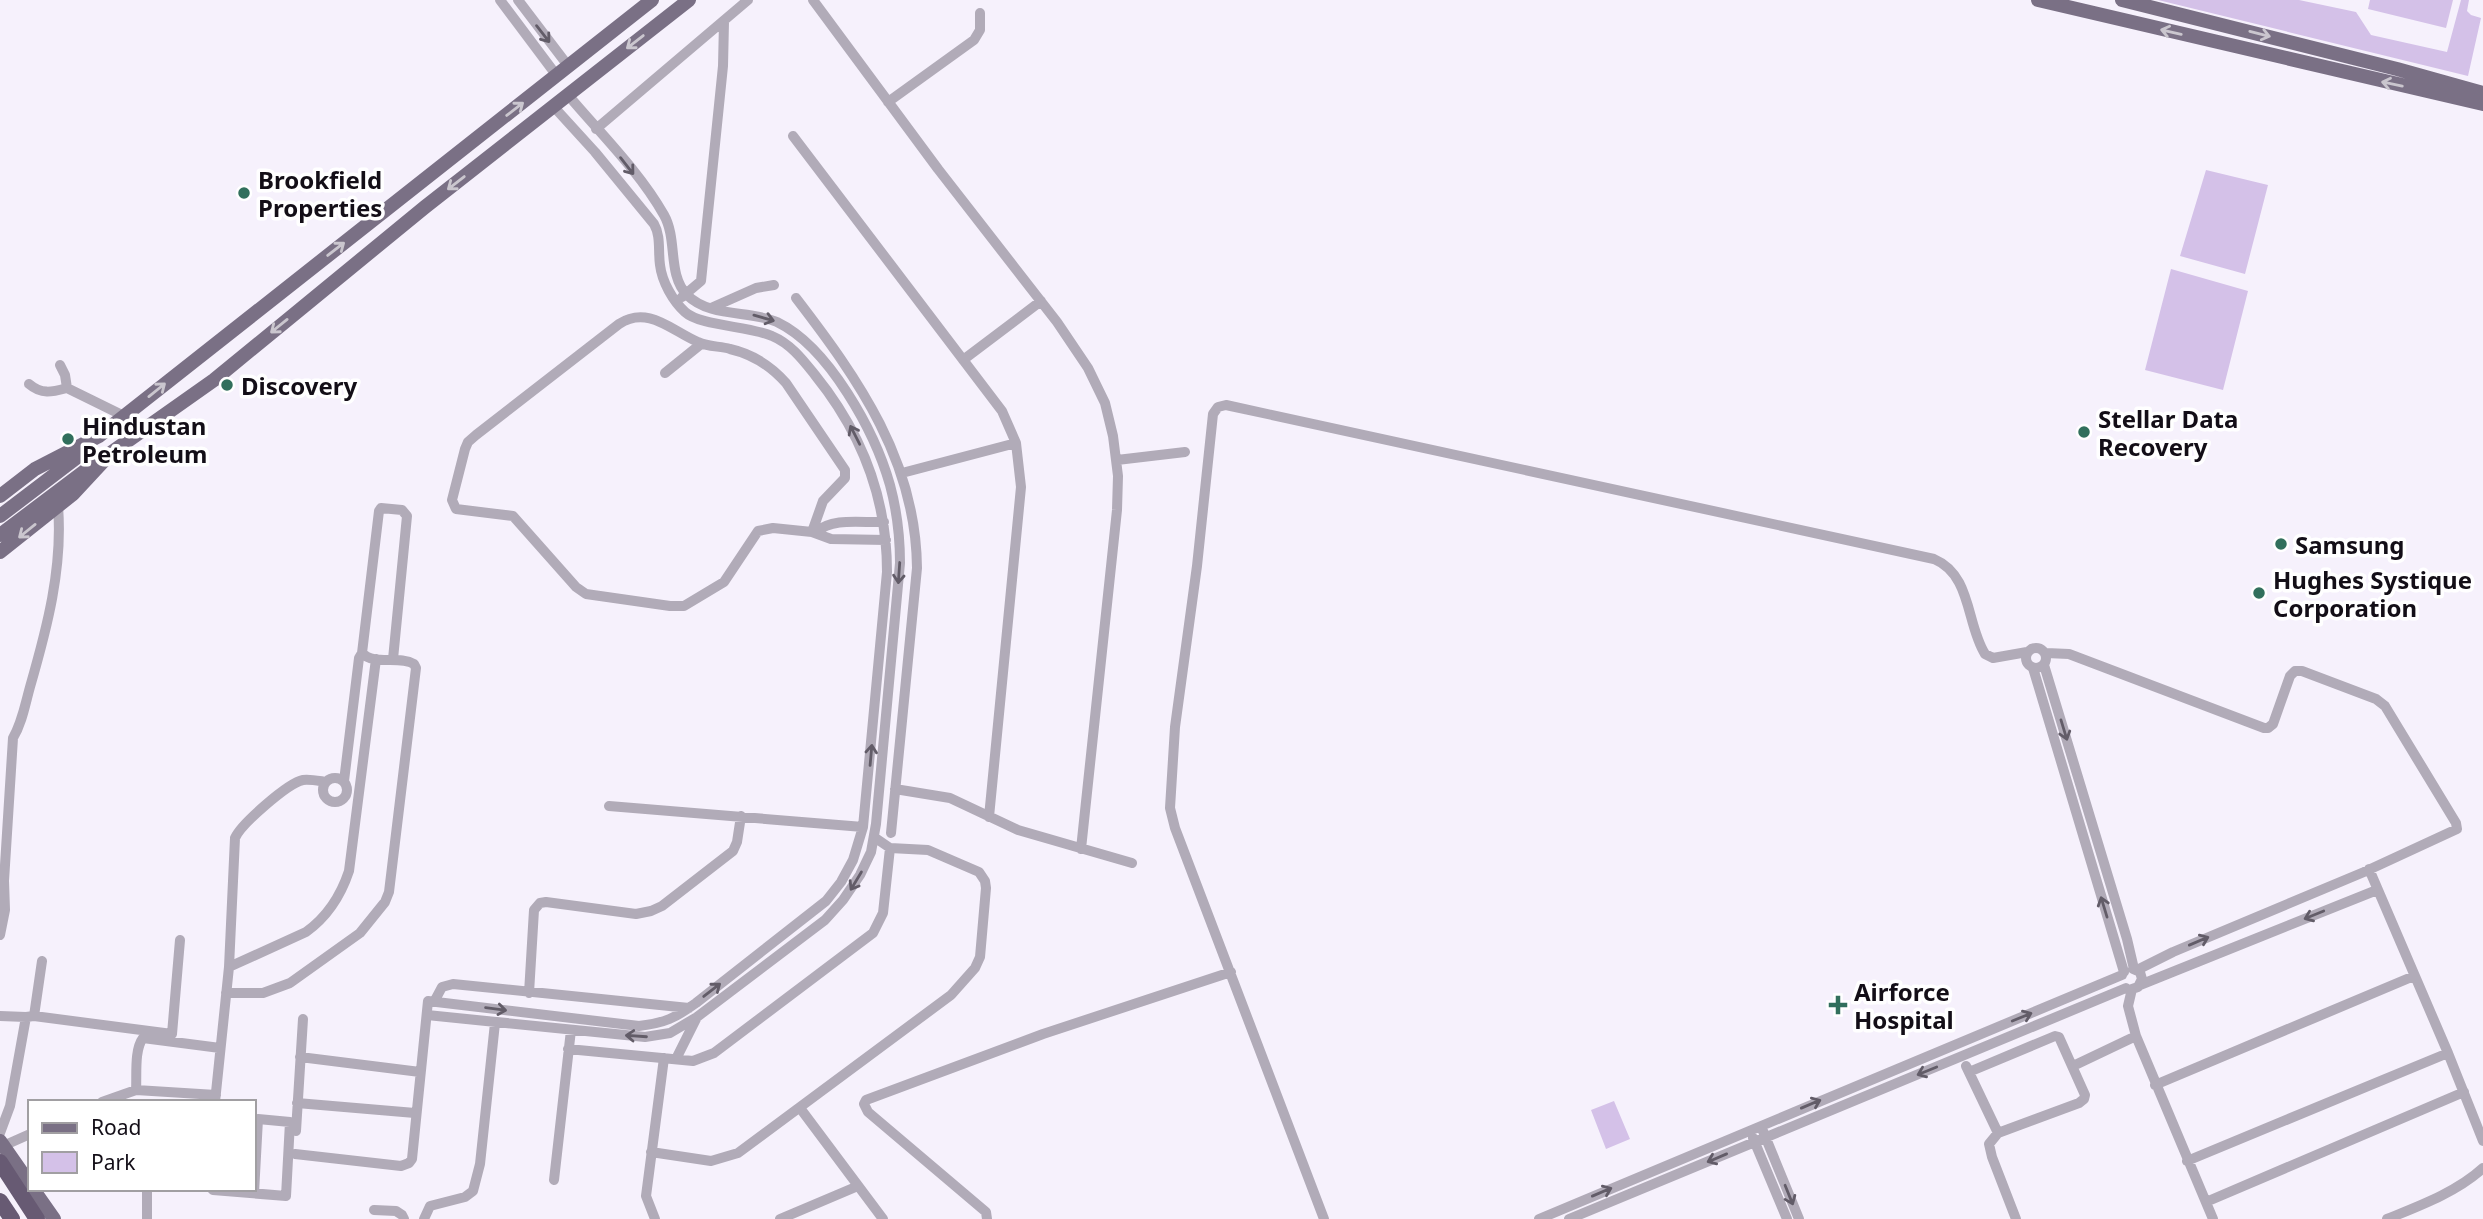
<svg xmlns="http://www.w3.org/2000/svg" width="2483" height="1219" font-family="'Noto Sans',sans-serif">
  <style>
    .green { fill: #d4c1e8 }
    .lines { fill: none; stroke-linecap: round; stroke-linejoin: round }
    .minor { stroke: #b1abb8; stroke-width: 10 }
    .major { stroke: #7a7085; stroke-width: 14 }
    .highway { stroke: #675a73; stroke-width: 16 }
    .oneway { stroke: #cac6ce }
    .oneway2 { stroke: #625c68 }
    .poi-dot { fill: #316f5c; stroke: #fff; stroke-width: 2.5 }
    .labels { text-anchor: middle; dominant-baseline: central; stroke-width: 7; stroke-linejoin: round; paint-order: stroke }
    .poi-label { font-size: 24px; font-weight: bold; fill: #130e17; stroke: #fff; text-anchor: start }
  </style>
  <rect width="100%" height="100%" fill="#f6f1fc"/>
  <path class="green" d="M2158 0H2299L2356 12 2371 35 2447 52 2461 0H2469L2467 11 2471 15 2481 18 2468 76Z
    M2370 0H2453L2446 28 2368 9Z
    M2206 170 2268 185 2245 274 2180 256Z
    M2171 269 2248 291 2223 390 2145 370Z
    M1614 1101 1630 1139 1606 1149 1591 1110Z"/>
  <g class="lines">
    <path class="minor" d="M500 0 557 76
      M518 0 569 67
      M813 0 938 169 1057 322 1088 368 1105 403 1113 436 1118 476 1117 510 1081 849
      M888 102 974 40 980 30V13
      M596 129 748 0
      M793 136 1002 411 1016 443 1021 487 989 817
      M682 297 701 281 723 66 724 22
      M796 298C859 380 916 461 917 568L891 833
      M711 308 756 288 774 285
      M963 360 1041 301
      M60 365 65 375 67 388 124 416
      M665 373 701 344
      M29 384C42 395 52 392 67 388
      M1117 460 1185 452
      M902 473 1016 443
      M812 532 823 501 845 478V470L786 383C771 366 752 354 730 349 720 346 708 347 698 342 672 331 648 305 619 324L476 435 468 442 465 449 452 500 456 509 513 516 576 587 586 594 670 606H684L724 582 758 531 773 528 812 532 831 539 886 540
      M816 532C833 517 862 523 884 522
      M2026 658a10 10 0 1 1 20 0a10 10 0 1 1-20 0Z
      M2046 653 2069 654 2264 728H2268L2273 724 2290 676 2295 671H2302L2376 699 2385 706 2456 823 2457 829 2364 872 2173 952 2137 970
      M2044 665 2127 939 2134 969
      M2033 668 2124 972
      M323 790a12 12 0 1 1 24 0a12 12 0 1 1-24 0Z
      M344 781 359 658 362 653
      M895 789 950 798 1018 830 1132 863
      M609 806 863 827
      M2369 869 2448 1053 2483 1141
      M0 935 5 910 4 881 13 738C22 723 25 705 30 687 47 628 63 568 58 506
      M229 967 306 932C327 917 341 895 349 871L376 659
      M2133 969 2140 972 2142 979 2138 987 2132 989 2128 1006 2136 1036 2213 1219
      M2140 985 2377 890
      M226 993H263L290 983 360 933 385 902 389 892 416 668 414 664C399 655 374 666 362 653L379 511 381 508 402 510 407 516 393 659
      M529 993 534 910 540 903 546 902 636 914 651 911 662 906 733 851 737 842 741 816
      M434 1002 442 987 453 984 689 1008
      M427 1015 645 1037 670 1033 697 1017 825 920 843 900 860 875 871 852 876 824 900 563C900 536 897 511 890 485 875 432 829 347 777 322 750 310 710 318 687 295 667 274 678 240 664 215 639 171 600 133 568 95
      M0 1016 26 1017
      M34 1016 42 961
      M568 1049 693 1061 714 1053 873 933 883 913 890 848
      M300 1057 420 1072
      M676 1059 697 1017
      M1966 1066 1998 1133
      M2073 1066 2136 1036
      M1969 1072 2055 1036 2059 1037 2085 1095 2084 1099 2079 1103 1998 1133 1989 1144 1992 1157 2016 1219
      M2155 1085 2414 976
      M136 1090C137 1075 134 1050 143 1038L220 1048
      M102 1102 136 1090 216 1095
      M215 1102 229 967 235 838C241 824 288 783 303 780 310 779 319 781 326 782
      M297 1103 415 1113
      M800 1108 883 1219
      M296 1131 303 1019
      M1763 1131 1799 1219
      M0 1133 10 1106 26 1017 34 1016 172 1034 180 940
      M1753 1138 1787 1219
      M3 1146 30 1134
      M651 1152 711 1161 738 1153 951 995 975 968 980 957 986 888 985 881 979 872 928 850 890 848 874 837
      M295 1154 401 1166 409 1163 412 1159 428 1001 639 1026C665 1023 675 1018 696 1003L826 901 841 882 853 860 863 827 887 572C887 498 862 433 815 375 803 360 791 344 772 336 750 326 700 326 685 312 673 301 662 282 660 265 658 251 661 236 654 224L595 152 554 107
      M2187 1161 2448 1053
      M554 1180 571 1030
      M212 1189 213 1190 286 1196 290 1122 258 1119 254 1193
      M2206 1202 2464 1092
      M374 1210 396 1211 402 1215 404 1219
      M147 1219V1189
      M424 1219 430 1206 465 1197 473 1191 480 1164 495 1023
      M655 1219 646 1196 664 1058
      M780 1219 858 1186
      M987 1219 986 1212 868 1112 864 1104 866 1100 1043 1034 1231 972
      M1324 1219 1175 828 1170 808 1175 727 1197 566 1213 414 1218 407 1226 405 1934 559C1972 575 1966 624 1985 654L1993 658 2027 652
      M1539 1219 2122 975
      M1569 1219 2126 988
      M2387 1219C2419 1206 2457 1192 2483 1168"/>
    <path class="major" d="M2038 0 2483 104
      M2122 0 2397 69 2483 93
      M0 496 35 469 99 436 652 0
      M0 516 88 449
      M0 535 94 464
      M0 552 73 494 112 452 214 380 425 207 689 0
      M0 1141 30 1184
      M33 1189 54 1219"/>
    <path class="highway" d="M0 1162 37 1219
      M0 1201 12 1219"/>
  </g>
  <defs><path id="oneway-shaft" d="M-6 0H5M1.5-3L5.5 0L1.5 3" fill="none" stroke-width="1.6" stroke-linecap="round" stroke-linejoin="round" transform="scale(1.75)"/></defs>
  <g class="oneway">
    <use href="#oneway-shaft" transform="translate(2171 32) rotate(-167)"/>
    <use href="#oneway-shaft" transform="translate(2260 34) rotate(14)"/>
    <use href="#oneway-shaft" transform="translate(635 42) rotate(142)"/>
    <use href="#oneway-shaft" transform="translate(2392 84) rotate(-168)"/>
    <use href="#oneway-shaft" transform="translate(515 109) rotate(-38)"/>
    <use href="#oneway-shaft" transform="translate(456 183) rotate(142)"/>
    <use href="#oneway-shaft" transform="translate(336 249) rotate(-38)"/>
    <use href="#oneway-shaft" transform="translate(279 326) rotate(141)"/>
    <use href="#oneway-shaft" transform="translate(157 390) rotate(-39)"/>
    <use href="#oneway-shaft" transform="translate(27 531) rotate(141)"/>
  </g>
  <g class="oneway2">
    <use href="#oneway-shaft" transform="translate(543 34) rotate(52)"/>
    <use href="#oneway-shaft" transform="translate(627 166) rotate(52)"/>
    <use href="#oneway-shaft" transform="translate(764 318) rotate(16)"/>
    <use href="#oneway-shaft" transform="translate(855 435) rotate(-117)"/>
    <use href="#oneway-shaft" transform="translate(899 573) rotate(94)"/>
    <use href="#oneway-shaft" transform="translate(2064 730) rotate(73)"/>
    <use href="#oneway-shaft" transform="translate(871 755) rotate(-85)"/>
    <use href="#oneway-shaft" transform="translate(856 881) rotate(121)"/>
    <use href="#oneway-shaft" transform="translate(2104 907) rotate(-107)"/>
    <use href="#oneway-shaft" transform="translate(2314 915) rotate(158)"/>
    <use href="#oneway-shaft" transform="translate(2199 941) rotate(-23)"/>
    <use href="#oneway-shaft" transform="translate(712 990) rotate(-38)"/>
    <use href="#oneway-shaft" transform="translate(496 1009) rotate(7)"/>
    <use href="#oneway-shaft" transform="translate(2022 1017) rotate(-22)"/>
    <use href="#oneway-shaft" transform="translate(636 1036) rotate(-176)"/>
    <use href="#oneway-shaft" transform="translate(1927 1071) rotate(158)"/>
    <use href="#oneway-shaft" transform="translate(1811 1104) rotate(-23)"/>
    <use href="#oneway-shaft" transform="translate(1717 1158) rotate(157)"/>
    <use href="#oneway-shaft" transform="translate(1602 1192) rotate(-23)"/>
    <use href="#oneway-shaft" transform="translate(1789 1195) rotate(68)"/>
  </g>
  <g class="poi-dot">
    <circle cx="244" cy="193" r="7"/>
    <circle cx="227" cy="385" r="7"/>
    <circle cx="2084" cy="432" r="7"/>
    <circle cx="68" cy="439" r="7"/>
    <circle cx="2281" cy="544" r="7"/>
    <circle cx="2259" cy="593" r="7"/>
    <path d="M1834.5 994.5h7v7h7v7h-7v7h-7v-7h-7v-7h7z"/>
  </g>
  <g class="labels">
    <g class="poi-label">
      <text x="258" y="179">Brookfield<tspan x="258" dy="28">Properties</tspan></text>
      <text x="241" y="385">Discovery</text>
      <text x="2098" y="418">Stellar Data<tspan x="2098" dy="28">Recovery</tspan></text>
      <text x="82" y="425">Hindustan<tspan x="82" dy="28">Petroleum</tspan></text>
      <text x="2295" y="544">Samsung</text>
      <text x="2273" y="579">Hughes Systique<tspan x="2273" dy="28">Corporation</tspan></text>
      <text x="1854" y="991">Airforce<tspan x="1854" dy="28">Hospital</tspan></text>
    </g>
  </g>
  <rect x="28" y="1100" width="228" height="91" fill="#ffffff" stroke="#a19fa2" stroke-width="2"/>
  <rect x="42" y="1123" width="35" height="10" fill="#7a7085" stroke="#a19fa2" stroke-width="2"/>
  <text x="91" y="1135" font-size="21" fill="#130e17">Road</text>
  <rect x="42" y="1152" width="35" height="21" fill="#d4c1e8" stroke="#a19fa2" stroke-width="2"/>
  <text x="91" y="1170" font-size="21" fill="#130e17">Park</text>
</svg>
